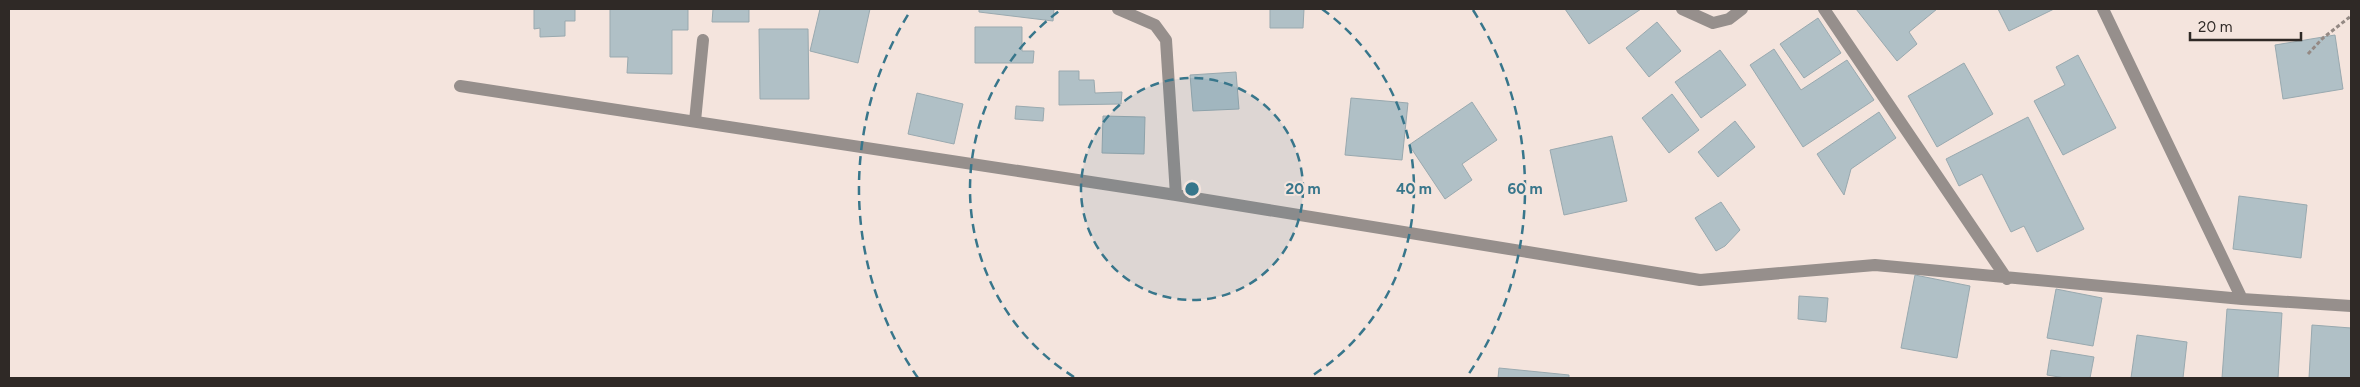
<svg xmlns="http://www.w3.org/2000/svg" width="2360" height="387" font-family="Figtree,sans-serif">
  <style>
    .building { fill: #b0c0c6; stroke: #99a9af }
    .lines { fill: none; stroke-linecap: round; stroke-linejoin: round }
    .path { stroke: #948984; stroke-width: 3; stroke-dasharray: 4 2.5; stroke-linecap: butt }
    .minor { stroke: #968f8c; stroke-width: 12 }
    .ring { fill: none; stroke: #38768b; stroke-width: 2.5; stroke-dasharray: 9 6 }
    .centre { fill: #38768b; stroke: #f4e4dd; stroke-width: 2.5 }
    .ring-label { font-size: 15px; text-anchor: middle; font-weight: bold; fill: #38768b; stroke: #f4e4dd; stroke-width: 4; stroke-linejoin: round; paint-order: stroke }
  </style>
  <rect width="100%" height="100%" fill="#f4e4dd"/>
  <path class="building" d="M534 9H575V21H565V36L540 37V28L534 29Z
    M610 9H688V30H672V74L627 73 628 57H610Z
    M713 9H749V22H712Z
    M820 9H870L858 63 810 51Z
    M979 9H1054L1053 21 979 12Z
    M1270 9H1304L1303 28H1270Z
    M1565 9H1641L1589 44Z
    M1856 9H1937L1909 32 1917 44 1897 61Z
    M1998 9H2054L2009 31Z
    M1818 18 1841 53 1804 78 1780 44Z
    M1657 22 1681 51 1649 77 1626 48Z
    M975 27H1022V51H1034L1033 63H975Z
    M759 29H808L809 99H760Z
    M2335 35 2343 89 2283 99 2275 45Z
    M1774 49 1801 90 1847 60 1874 100 1803 147 1750 65Z
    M1720 50 1746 85 1701 118 1675 82Z
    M2078 55 2116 128 2063 155 2034 101 2065 85 2056 67Z
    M1964 63 1993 114 1937 147 1908 96Z
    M1059 71H1079V80H1094L1095 93 1122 92 1121 104 1059 105Z
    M1236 72 1239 109 1193 111 1190 75Z
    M917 93 963 104 954 144 908 134Z
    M1672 94 1699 130 1669 153 1642 118Z
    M1351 98 1408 103 1402 160 1345 155Z
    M1472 102 1497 140 1462 164 1472 180 1445 199 1409 145Z
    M1016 106 1044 108 1043 121 1015 119Z
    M1879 112 1896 138 1851 169 1844 195 1817 154Z
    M1103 116 1145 117 1144 154 1102 153Z
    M2028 117 2084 229 2037 252 2024 226 2011 232 1982 174 1959 186 1946 159Z
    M1735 121 1755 147 1718 177 1698 152Z
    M1612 136 1627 201 1564 215 1550 150Z
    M2239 196 2307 205 2301 258 2233 249Z
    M1721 202 1740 230 1725 246 1716 251 1695 218Z
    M1915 275 1970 286 1957 358 1901 348Z
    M2056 289 2102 298 2093 346 2047 338Z
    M1799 296 1828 298 1826 322 1798 319Z
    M2227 309 2282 313 2278 378H2222Z
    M2312 325 2351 328V378H2309Z
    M2137 335 2187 342 2183 378H2131Z
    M2051 350 2094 357 2090 378H2065L2047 375Z
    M1499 368 1569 375V378H1498Z"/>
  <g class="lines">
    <path class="path" d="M2308 54 2323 38 2351 16"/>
    <path class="minor" d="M1118 9 1155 25 1166 40 1176 195
      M1682 9 1713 23 1729 19 1742 9
      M1824 9 2007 279
      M2103 9 2242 299
      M460 86 1176 195 1700 280 1875 265 2242 299 2351 306
      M695 121 703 40"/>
  </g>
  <circle cx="1192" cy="189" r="111" fill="#38768b" fill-opacity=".12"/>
  <g class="ring">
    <circle cx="1192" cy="189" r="111"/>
    <path d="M1074 377A222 222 0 0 1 1062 9M1322 9A222 222 0 0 1 1310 377"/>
    <path d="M918 378A333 333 0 0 1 911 10M1473 10A333 333 0 0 1 1466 378"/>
  </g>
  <circle cx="1192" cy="189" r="8" class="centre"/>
  <g class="ring-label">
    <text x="1303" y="194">20 m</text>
    <text x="1414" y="194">40 m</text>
    <text x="1525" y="194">60 m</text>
  </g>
  <rect width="2360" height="387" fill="none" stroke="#2f2926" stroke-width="20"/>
  <path d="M2190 32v8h111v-8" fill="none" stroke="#2f2926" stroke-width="2.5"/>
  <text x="2198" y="32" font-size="15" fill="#2f2926" stroke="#f4e4dd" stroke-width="4" paint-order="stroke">20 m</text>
</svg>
